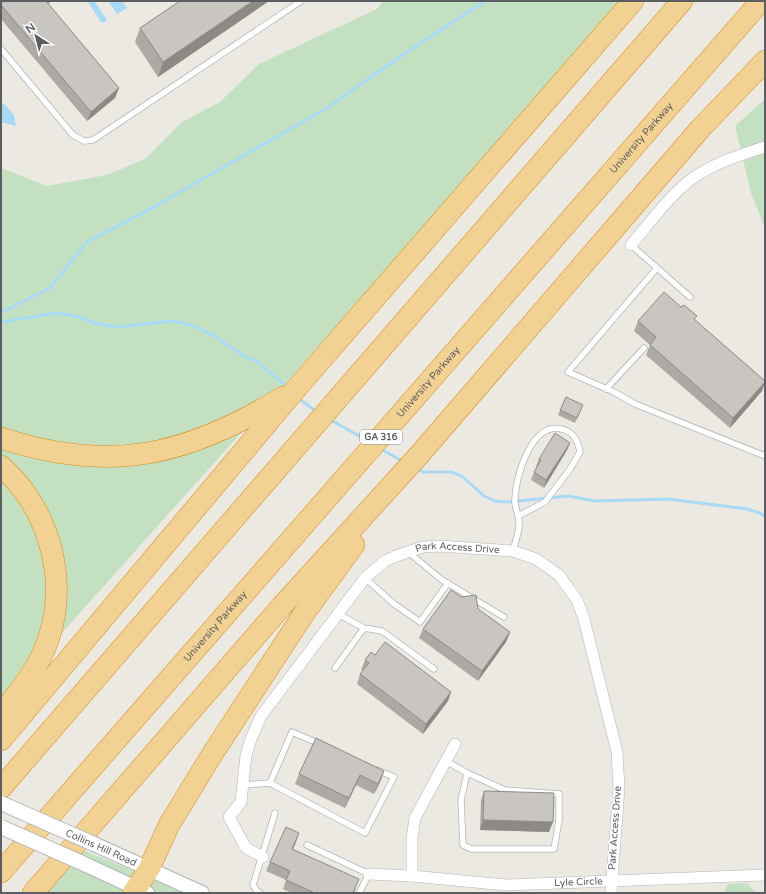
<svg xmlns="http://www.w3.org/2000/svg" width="766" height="894" font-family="'Varela Round',sans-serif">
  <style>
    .green { fill: #c3e1c0 }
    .water { fill: #a7daf6 }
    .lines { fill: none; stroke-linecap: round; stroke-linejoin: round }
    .stream { stroke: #a7daf6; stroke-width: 3 }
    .service-casing { stroke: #b2b5b8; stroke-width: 7 }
    .minor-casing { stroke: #b2b5b8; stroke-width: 12 }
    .tertiary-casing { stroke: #b2b5b8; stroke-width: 16 }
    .motorway-casing { stroke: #d78b16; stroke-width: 22 }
    .service { stroke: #fff; stroke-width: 5.5 }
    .minor { stroke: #fff; stroke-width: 11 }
    .tertiary { stroke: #fff; stroke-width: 14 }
    .motorway { stroke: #f2d293; stroke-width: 21 }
    .tertiary-bridge-casing { stroke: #b2b5b8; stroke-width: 16; stroke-linecap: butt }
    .tertiary-bridge { stroke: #fff; stroke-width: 14 }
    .wall { fill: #ada9a5 }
    .shaded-wall { fill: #8d8a86 }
    .building { fill: #c9c5c0; stroke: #8d8a86 }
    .labels { text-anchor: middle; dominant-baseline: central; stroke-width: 3; stroke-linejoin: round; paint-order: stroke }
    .shield { fill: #fff; stroke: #8c8e90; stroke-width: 1 }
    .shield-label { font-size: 9px; font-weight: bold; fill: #5a5e61 }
    .street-label { font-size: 10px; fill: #5a5e61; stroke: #fff }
  </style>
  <rect width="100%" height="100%" fill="#ece9e2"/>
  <path class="green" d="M383 1H620C418 238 208 469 1 701V168L47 186 107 175 145 159 182 122 220 102 259 64 377 9Z
    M765 99V228L751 193 735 126Z
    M71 845 186 893H43Z
    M747 883 756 893H723L728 884Z"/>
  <path class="water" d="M87 1H94L107 20 102 23Z
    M108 1H122L127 8 117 14Z
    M1 101 14 115 16 126 1 122Z"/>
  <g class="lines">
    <path class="stream" d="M1 309 4 311 50 288 87 242 143 213 327 108 404 54 485 1
      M1 322 56 313 76 316 95 323 116 327 174 321 193 326 213 335 244 356 258 362 288 388
      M298 398 317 412
      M329 419 368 441
      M381 449 402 461
      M416 468 423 472H452L463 477 484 496 495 501 508 502 568 496 595 501 668 499 747 509 760 513 765 516"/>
    <g class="service-casing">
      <path id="service" d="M1 49 73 135 84 141 93 140 301 1
        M631 245 690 297
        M657 268 568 372 614 392 635 404 765 456
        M606 389 644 348
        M407 551 442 580 504 617
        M513 551C515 543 518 535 519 527 520 516 516 512 515 503 514 481 531 417 565 430 575 434 578 442 580 452L570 469 545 502 520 515
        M365 578 394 604 420 622 448 583
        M338 614 364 628 382 631 434 669
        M335 668 364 628
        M446 761 467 773 461 800 463 845 471 849H554L559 820V794L505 790 467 773
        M270 783 292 732 320 744
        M243 785 270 783 365 833 394 777 377 770
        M307 845 369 874 359 893
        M260 893 257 891 253 885 275 813"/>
    </g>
    <g class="minor-casing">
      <g id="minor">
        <path d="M631 245C647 226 663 204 682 187 704 166 737 156 765 147"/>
        <path id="s1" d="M263 857 246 848 229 817 241 802 246 755 251 739 261 716 365 578 385 561 396 556 423 547 439 546 513 551 536 559 559 575 577 600 584 619 617 752 619 788 611 893"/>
        <path id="s2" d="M369 874 412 876 506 885 765 875"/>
        <path d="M412 876V839L415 818 455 744"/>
      </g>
    </g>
    <g class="tertiary-casing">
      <path id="tertiary" d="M94 844 202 893
        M80 862 147 893"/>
    </g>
    <g class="motorway-casing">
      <g id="motorway">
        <path d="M1 438C110 474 187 456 283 397"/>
        <path d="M1 466C53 513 72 590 42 655 32 677 15 696 1 715"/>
        <path d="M1 740 295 390 633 1"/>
        <path d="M1 788 682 1"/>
        <path id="s3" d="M1 872 761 1"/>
        <path d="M33 893 281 607 420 454 700 129 765 61"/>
        <path d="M133 893 149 869 169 825 213 753 303 615 354 545"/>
      </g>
    </g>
    <use href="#service" class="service"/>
    <use href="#minor" class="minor"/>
    <use href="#tertiary" class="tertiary"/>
    <use href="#motorway" class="motorway"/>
    <g class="tertiary-bridge-casing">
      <path id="tertiary-bridge" d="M1 803 94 844
        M1 827 80 862"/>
    </g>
    <use href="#tertiary-bridge" class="tertiary-bridge"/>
  </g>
  <path class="wall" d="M1 1H51L48 4 119 88 115 98 87 121 1 19Z
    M269 1 158 77 135 42 140 28Z
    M695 320 765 381V382L762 391 730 428 646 355 650 345 634 331 638 321Z
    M560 410H581L575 423 558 415Z
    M570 443 567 450 544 488 531 480 534 472 537 467 536 466 539 459Z
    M423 629 510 632 506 642 478 681 419 638Z
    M375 655 451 692 448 701 423 734 357 684 360 674 363 671 361 670 365 660Z
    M384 771 381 780 374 794 356 785 345 808 295 784 299 774Z
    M484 791 549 832 480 830 481 800Z
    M299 833 293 849 356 889 354 893H291L283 889 286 880 266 871 270 862Z"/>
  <path class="shaded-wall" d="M44 1H51L41 10Z
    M253 1H269L158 77 163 62Z
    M119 88 115 98 87 121 91 112Z
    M765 382 762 391 730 428 733 418Z
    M570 443 567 450 544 488 546 480Z
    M510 632 506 642 478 681 482 671Z
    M451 692 448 701 423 734 426 724Z
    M384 771 381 780 374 794 378 784Z
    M360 775 356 785 345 808 349 798Z
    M483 820 553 822 549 832 480 830Z
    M299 833 296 842 289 858 292 849Z"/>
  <path class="building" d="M1 1H46L119 88 91 112 1 5Z
    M180 1H253L163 62 140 28Z
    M664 292 681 307 684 305 697 316 694 319 765 381V382L733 418 650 345 656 337 638 321Z
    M566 397 583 405 577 418 560 410Z
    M555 433 570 443 546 480 534 472 541 460 539 459Z
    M451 590 461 597 476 595 478 609 510 632 482 671 423 629Z
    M385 642 451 692 426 724 360 674 369 663 365 660 371 652 375 655Z
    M316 738 384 771 378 784 360 775 349 798 299 774Z
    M484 791 554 793 553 822 483 820Z
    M286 827 299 833 292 849 359 879 353 893H315L286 880 290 871 270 862Z"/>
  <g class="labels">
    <rect class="shield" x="360" y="430" width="42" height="14" rx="3"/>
    <g class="shield-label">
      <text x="381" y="437">GA 316</text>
    </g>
    <g class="street-label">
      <text stroke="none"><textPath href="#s3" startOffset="974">University Parkway</textPath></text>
      <text stroke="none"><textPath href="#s3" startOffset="650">University Parkway</textPath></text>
      <text stroke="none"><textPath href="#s1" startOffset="437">Park Access Drive</textPath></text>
      <text stroke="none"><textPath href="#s3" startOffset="326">University Parkway</textPath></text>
      <text transform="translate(615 828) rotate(-86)">Park Access Drive</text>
      <text transform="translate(101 848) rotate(24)">Collins Hill Road</text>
      <text stroke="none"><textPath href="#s2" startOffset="210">Lyle Circle</textPath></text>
    </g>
  </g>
  <rect width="766" height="894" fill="none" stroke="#5a5e61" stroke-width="4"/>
  <g transform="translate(36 36) rotate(324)" stroke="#ffffff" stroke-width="3" paint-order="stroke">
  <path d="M0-3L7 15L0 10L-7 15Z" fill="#5a5e61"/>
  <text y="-6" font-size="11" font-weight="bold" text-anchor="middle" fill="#5a5e61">N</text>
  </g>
</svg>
